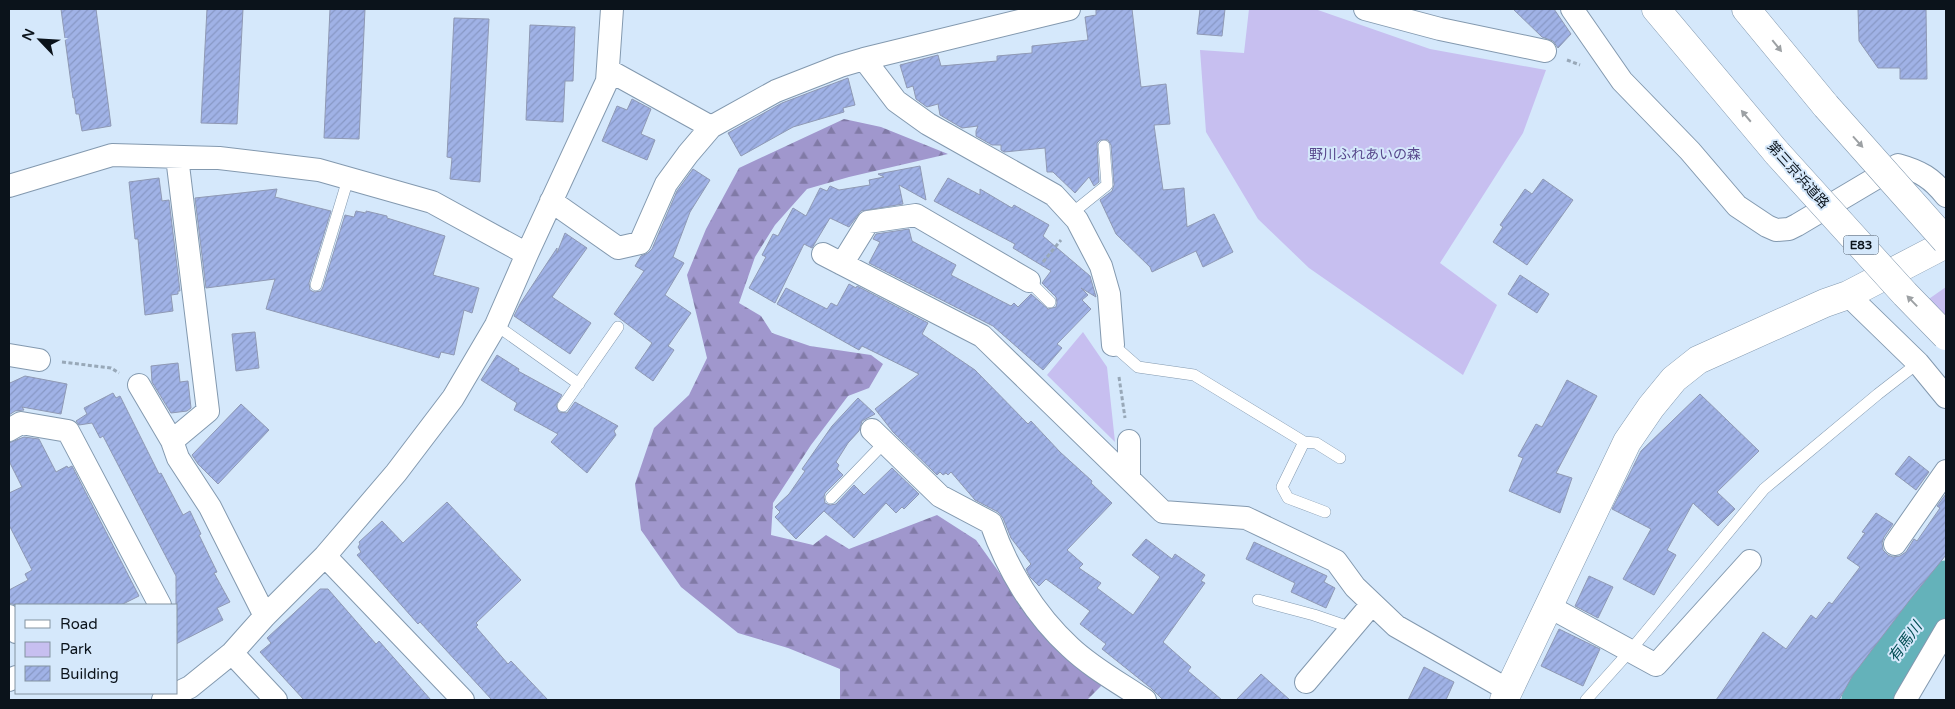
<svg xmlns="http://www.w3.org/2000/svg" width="1955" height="709" font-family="'Varela Round','Noto Sans JP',sans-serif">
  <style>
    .green { fill: #c7bff0 }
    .forest { fill: url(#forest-firs) }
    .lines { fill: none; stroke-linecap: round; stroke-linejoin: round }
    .river { stroke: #64b2ba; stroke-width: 49 }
    .building { fill: url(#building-hatch); stroke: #8f99b4 }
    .lane-casing { stroke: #8399af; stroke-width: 12 }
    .street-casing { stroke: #8399af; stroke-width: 24 }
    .secondary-casing { stroke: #8399af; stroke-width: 29 }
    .highway-casing { stroke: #8399af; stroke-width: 29 }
    .path { stroke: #98a8b8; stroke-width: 3; stroke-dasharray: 4 2.5; stroke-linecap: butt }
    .lane { stroke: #fff; stroke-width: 11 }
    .street { stroke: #fff; stroke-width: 22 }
    .secondary { stroke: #fff; stroke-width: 28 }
    .highway { stroke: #fff; stroke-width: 28 }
    .highway-bridge-casing { stroke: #8399af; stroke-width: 29; stroke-linecap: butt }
    .highway-bridge { stroke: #fff; stroke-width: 28 }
    .oneway { fill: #9da1a4 }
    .labels { text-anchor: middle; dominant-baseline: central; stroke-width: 4; stroke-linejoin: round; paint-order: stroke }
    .shield { fill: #d5e8fb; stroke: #48535e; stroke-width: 1 }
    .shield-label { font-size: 12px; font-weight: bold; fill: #0b131b }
    .park-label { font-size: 14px; fill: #58488c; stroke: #d5e8fb }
    .street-label { font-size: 14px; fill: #0b131b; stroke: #d5e8fb }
    .water-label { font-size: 15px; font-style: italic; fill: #024d53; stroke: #d5e8fb }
  </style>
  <defs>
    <pattern id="forest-firs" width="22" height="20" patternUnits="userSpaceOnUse" patternTransform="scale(1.25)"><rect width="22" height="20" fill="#a097cd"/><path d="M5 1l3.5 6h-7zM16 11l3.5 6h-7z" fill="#817aa6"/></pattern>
    <pattern id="building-hatch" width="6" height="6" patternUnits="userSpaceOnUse" patternTransform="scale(1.25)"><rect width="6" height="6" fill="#a0b2e6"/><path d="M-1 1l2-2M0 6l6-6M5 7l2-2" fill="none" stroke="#8898c5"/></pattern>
  </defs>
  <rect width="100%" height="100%" fill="#d5e8fb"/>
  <path class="green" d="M1249 9H1315L1430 49 1546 70 1523 133 1440 263 1497 305 1463 375 1309 268 1258 219 1206 132 1200 50 1244 53Z
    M1946 287V349L1910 312Z
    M1083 332 1107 367 1115 442 1047 375Z"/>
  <path class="forest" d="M844 119 881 127 948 154 849 177 807 189 775 225 755 257 739 303 761 316 772 333 810 346 871 355 883 364 869 388 848 396 811 445 773 503 771 535 813 545 826 535 849 549 937 515 976 540 1041 631 1102 685 1087 700H840V669L788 648 738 633 681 587 641 530 635 484 654 428 689 395 707 358 687 275 706 229 739 168Z"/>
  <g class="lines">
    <path class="river" d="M1866 700 1894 655 1946 585"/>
  </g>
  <path class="building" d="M61 9H96L111 126 82 131 79 114H76L74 98H73Z
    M207 9H243L237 124 201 123Z
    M330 9H365L359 139 324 138Z
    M1112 9H1132L1141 87 1166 84 1170 124 1154 125 1163 190 1184 188 1187 227 1214 214 1233 252 1203 267 1196 251 1152 272 1150 267 1116 234 1100 200 1112 191 1114 185 1111 145 1108 140H1100L1097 143 1099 182 1094 186 1089 177 1075 193 1053 172H1047L1045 148 1004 152 1001 150V145H992L976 136V131L978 126 962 128 940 115 938 104 927 107 916 99 913 86 907 88 900 65 938 55 941 66 997 61V56L1032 53V46L1088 40 1085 17 1096 15V10Z
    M1200 9H1225L1222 36 1197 34Z
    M1513 9H1554L1571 34 1558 48 1553 41 1542 37Z
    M1858 9H1926L1927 79H1900V68H1878L1859 41Z
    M454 18 489 19 480 182 450 179 452 158 447 157Z
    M530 25 575 27 573 81H565L563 122 526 120Z
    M848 78 855 105 843 108 844 112 793 127 741 156 728 133 782 103Z
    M632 99 651 109 641 134 655 140 647 160 602 141 617 106 627 110Z
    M920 166 926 200 899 185 903 204 861 211 849 227 830 218 812 248 804 244 775 303 749 288 766 257 762 255 773 234 778 236 793 208 806 216 820 188 827 191 830 186 839 190 870 185 869 180 884 177 878 174Z
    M693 169 710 180 690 212 673 257 684 263 665 295 691 313 668 346 674 350 653 381 635 368 652 343 614 314 644 271 635 266 641 256 648 253 652 249 677 191Z
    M159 178 162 201 169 200 180 291H178V294L171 295 173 311 145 315 138 239H135L129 182Z
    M948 178 980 195V189L1012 208 1014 205 1049 225 1043 236 1090 276 1096 297 1081 288 1088 295 1082 300 1091 309 1057 344 1062 348 1043 370 993 326 869 263 880 242 873 239 876 234 909 229 912 241 956 265 951 275 1011 306 1014 303 1018 307 1031 294 1048 309 1056 307 1057 303 1056 297 1042 283 1051 271 1013 248 1015 244 934 201Z
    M1543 179 1573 200 1527 265 1493 242 1503 227 1500 225 1525 189 1532 194Z
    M277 189 275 197 331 211 309 283 310 290 314 292 321 291 323 287 345 215 354 217 356 211 366 213V211L387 216V218L445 236 433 275 479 288 472 313 464 310 454 355 441 352 439 358 266 309 275 279 206 288 195 198Z
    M565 233 587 248 552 297 591 323 570 354 514 316 520 304 557 248V253Z
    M1520 275 1549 294 1537 313 1508 294Z
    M849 284 856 288 857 286 928 323 922 334 975 370 1028 424 1031 421 1060 452 1092 481 1091 483 1112 503 1067 550 1083 564 1079 568 1101 583 1097 588 1133 615 1160 577 1132 555 1146 539 1172 559 1175 554 1205 575 1201 581 1205 583 1163 642 1191 667 1188 671 1222 700H1163L1152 689 1102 649 1106 644 1080 624 1090 611 1046 579 1039 586 1030 577 1026 569 1031 564 1011 538 1003 518 998 512 975 500 951 472 948 475 946 473 943 475 940 472 937 475 893 432 875 409 919 374 862 346 859 350 777 304 786 288 827 309 831 303 837 306Z
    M255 332 259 368 236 371 232 334Z
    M497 355 519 369 518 371 562 395 556 405 559 412 567 413 575 402 618 426 614 431 616 435 587 473 551 442 558 434 514 410 517 403 481 380Z
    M178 363 180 382 188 381 191 408 187 411 171 413 152 382 151 366Z
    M25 376 67 384 61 414 22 407 24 410 15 411 9 415V380L10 383Z
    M1567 380 1597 396 1556 473 1572 478 1560 513 1509 491 1523 458 1518 456 1536 424 1542 427Z
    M113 393 116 398 120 396 159 474 161 473 183 515 190 511 201 534 199 535 217 572 214 573 230 602 217 608 223 620 176 644V576L103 436 100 438 92 423 79 425 76 421 87 414 84 408Z
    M1700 394 1759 451 1717 492 1735 509 1718 526 1693 503 1667 550 1676 555 1654 595 1623 579 1651 529 1612 509 1641 451Z
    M858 398 875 414 862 421 859 431 848 443 836 462 839 465 837 469 843 475 825 493 824 497 825 503 830 505 836 504 854 485 864 495 892 468 919 494 904 509 902 507 896 513 886 503 854 538 824 511 796 539 775 517 780 512 775 507 789 494 805 471 802 469 832 426Z
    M241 404 269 430 218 484 198 464 192 455Z
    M24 437 39 439 56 472 67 466 68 468 72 466 139 596 121 605H16L9 603V590L28 580 25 574 32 570 9 525V493L22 487 9 461V443Z
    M1909 456 1929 472 1916 490 1895 474Z
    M1946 494V555L1909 601 1853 675 1839 700H1716L1763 632 1786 649 1811 615 1816 619 1829 602 1832 604 1860 567 1847 558 1865 533 1862 532 1876 513 1893 524 1884 537 1882 543 1883 550 1888 555 1893 557 1900 556 1906 552 1914 539 1917 541 1940 508 1937 506Z
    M447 502 521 580 476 623 478 625 476 627 508 664 511 661 548 700H492L420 622 418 624 357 555 361 552 358 547 360 544 359 542 382 521 403 543Z
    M1254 542 1327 576 1324 582 1335 588 1326 608 1291 592 1295 583 1246 559Z
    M1589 576 1613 587 1598 618 1575 606Z
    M320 589H328L376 644 379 641 431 700H304L260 652 271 643 267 638Z
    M1559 629 1600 649 1583 686 1541 666Z
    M1424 667 1454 682 1446 700H1408Z
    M1261 674 1290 700H1236Z"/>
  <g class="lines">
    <g class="lane-casing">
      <path id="lane" d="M1071 214 1107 185 1104 146
        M1029 281 1050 302
        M316 285 348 179
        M496 325 579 384
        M1113 345 1138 367 1194 375 1304 442 1316 443 1340 458
        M563 406 618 327
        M1304 442 1282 487 1288 498 1325 512
        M831 498 885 442
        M1258 600 1314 615 1352 628
        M1586 700 1630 651 1764 489 1878 394 1918 363"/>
    </g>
    <g class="street-casing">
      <path id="street" d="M1365 9 1440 29 1545 51
        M1572 9 1622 81 1690 151 1737 206 1767 226 1776 230 1789 229 1797 225 1898 165C1920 171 1932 178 1946 196
        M864 59 896 101 928 124 1054 195 1077 220 1101 266 1109 294 1113 345
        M608 70 711 127
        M9 186 112 155 219 158 319 170 432 202 527 254
        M551 201 618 248 640 243 666 184 688 154 711 127 776 91 840 66 864 59 1069 9
        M823 254 982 336 1163 512 1246 518 1336 561 1355 587 1396 626 1508 690
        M842 264 868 222 916 215 1029 281
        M1848 295 1918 363 1946 397
        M9 355 39 360
        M139 385 172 441 178 458 210 507 265 616
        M9 430 21 423 68 431 160 605
        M872 430 940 496 991 523C1007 569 1034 614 1070 647 1092 668 1120 683 1145 700
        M172 441 208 411 177 157
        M1129 441V479
        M1895 544 1946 471
        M325 556 463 700
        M1548 606 1656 665 1750 561
        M9 616 16 632
        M232 653 276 700
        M9 680 16 677
        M1306 682 1372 604
        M163 700 190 687 232 653 265 616 325 556 396 473 453 398 496 325 527 254 607 81 612 9
        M1905 700 1946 630"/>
    </g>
    <g class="secondary-casing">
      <path id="secondary" d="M1504 700 1627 442 1651 407 1674 379 1698 360 1825 303 1848 295 1946 244"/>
    </g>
    <g class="highway-casing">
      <path id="highway" d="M1656 9 1777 153
        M1746 9 1826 106"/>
    </g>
    <path class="path" d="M1567 60 1580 65
      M1043 262 1061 240
      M62 362 111 368 119 373
      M1119 377 1125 418"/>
    <use href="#lane" class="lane"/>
    <use href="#street" class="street"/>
    <use href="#secondary" class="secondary"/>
    <use href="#highway" class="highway"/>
    <g class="highway-bridge-casing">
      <path id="highway-bridge" d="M1826 106 1946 241
        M1777 153 1905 294 1946 336"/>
    </g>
    <use href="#highway-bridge" class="highway-bridge"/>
  </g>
  <defs><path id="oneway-solid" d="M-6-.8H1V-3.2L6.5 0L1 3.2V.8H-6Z" transform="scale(1.25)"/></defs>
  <g class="oneway">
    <use href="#oneway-solid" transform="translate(1777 46) rotate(51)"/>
    <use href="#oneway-solid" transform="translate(1746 116) rotate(-130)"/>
    <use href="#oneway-solid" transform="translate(1858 142) rotate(48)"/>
    <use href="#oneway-solid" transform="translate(1912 301) rotate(-134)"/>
  </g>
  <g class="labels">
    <rect class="shield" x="1843.5" y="235.5" width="35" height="19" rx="4"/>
    <g class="shield-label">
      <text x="1861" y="245">E83</text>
    </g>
    <g class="park-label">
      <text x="1365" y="154">野川ふれあいの森</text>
    </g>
    <g class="street-label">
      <text transform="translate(1798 175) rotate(48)">第三京浜道路</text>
    </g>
    <g class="water-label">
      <text transform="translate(1905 642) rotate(-54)">有馬川</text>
    </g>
  </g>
  <rect width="1955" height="709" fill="none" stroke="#0b131b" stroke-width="20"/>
  <rect x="15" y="604" width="162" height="90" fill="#d5e8fb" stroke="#8493a1"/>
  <rect x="25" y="620" width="25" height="8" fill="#ffffff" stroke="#8493a1"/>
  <text x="60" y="629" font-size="15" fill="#0b131b">Road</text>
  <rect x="25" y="642" width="25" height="15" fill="#c7bff0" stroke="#8493a1"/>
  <text x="60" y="654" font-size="15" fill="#0b131b">Park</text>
  <rect x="25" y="666" width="25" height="15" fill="url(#building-hatch)" stroke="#8493a1"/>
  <text x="60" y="679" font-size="15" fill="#0b131b">Building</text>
  <g transform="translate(40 40) rotate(295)" stroke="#d5e8fb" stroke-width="4" paint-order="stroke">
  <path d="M0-4L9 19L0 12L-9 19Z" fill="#0b131b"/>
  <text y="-8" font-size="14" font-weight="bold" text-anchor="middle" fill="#0b131b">N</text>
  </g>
</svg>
